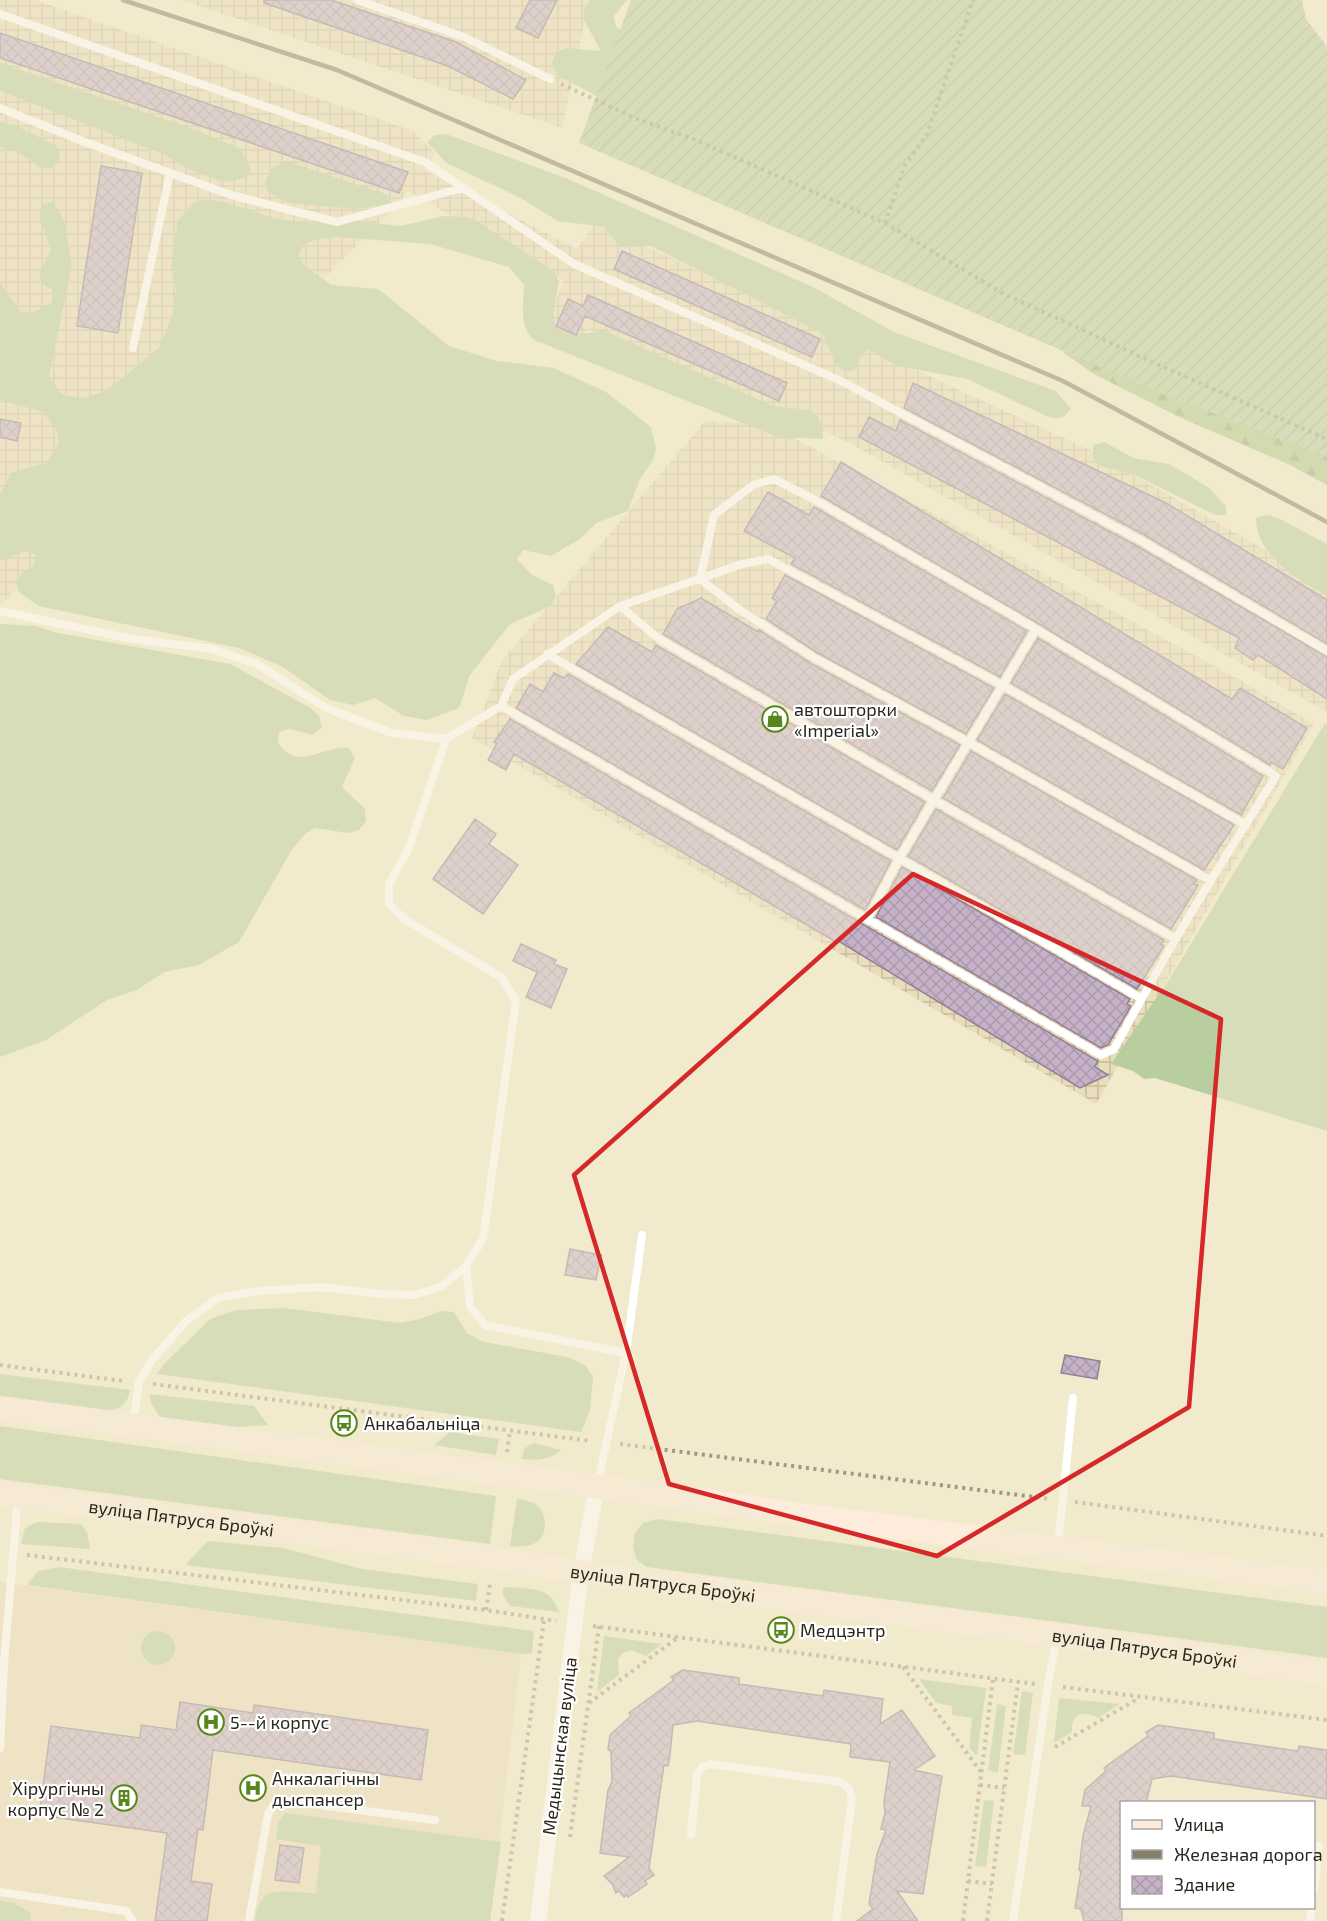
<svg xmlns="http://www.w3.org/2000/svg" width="1327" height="1921" font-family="'Exo 2',sans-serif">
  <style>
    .built { fill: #e9debb }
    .industrial { fill: url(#industrial-grid) }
    .grass { fill: #b8ce9f }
    .forest { fill: url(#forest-firs) }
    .garden { fill: url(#garden-furrows) }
    .building { fill: url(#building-cross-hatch); stroke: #937f94; stroke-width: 1.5 }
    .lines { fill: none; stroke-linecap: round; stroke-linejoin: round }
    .path { stroke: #9f9984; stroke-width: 4; stroke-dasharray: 3 4.5; stroke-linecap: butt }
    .service { stroke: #fff; stroke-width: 8 }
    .minor { stroke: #fff; stroke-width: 16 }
    .secondary { stroke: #fdecdb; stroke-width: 24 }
    .rail { stroke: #857f6c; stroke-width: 4.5 }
    .marked { fill: none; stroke: #d62828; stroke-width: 4.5; stroke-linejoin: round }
    .labels { text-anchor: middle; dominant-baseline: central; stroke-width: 4.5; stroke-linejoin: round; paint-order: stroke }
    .poi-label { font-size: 18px; fill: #29261b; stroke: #fff; text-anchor: start }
    .street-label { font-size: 18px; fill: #29261b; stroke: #fff }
  </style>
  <defs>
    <pattern id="industrial-grid" width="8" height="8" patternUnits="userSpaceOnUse" patternTransform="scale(1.5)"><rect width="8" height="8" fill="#e9debb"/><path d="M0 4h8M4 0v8" fill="none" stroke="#c8bea0"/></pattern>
    <pattern id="forest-firs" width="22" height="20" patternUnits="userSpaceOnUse" patternTransform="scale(1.5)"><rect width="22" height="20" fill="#acc88b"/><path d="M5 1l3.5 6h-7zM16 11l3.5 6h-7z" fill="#94ac77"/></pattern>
    <pattern id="garden-furrows" width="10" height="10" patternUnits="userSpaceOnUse" patternTransform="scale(1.5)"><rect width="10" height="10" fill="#b8ce9f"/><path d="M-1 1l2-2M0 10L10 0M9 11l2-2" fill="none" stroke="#9eb188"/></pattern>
    <pattern id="building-cross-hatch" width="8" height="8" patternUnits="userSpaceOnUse" patternTransform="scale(1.5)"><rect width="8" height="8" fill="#c6b2c8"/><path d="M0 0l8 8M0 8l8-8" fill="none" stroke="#aa99ab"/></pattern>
  </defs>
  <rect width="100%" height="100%" fill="#f2eacd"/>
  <path class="built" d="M0 1582 521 1654 490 1921H0Z"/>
  <path class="industrial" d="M0 0H35L413 131 435 153 424 170 577 249 595 223 1090 450 1327 585V712L844 440 589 330 576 342 546 326 564 280 408 191 396 206 0 605Z
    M182 0H589L562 128Z
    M705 421 768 424 1229 674 1314 724 1096 1104 472 738 502 661Z"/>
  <path class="grass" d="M590 0H627L614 16 616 27 625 33 632 115 557 75 552 63 556 52 567 48 601 51 584 20V9Z
    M0 63 188 127 241 149 251 169 245 178 223 182 190 170 163 154 0 91Z
    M0 122 17 126 58 147 60 159 52 168H40L20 153 0 147Z
    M446 134 568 179 813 287 894 332 1056 391 1071 409 1062 418H1051L967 379 898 366 868 349 860 357 856 369 845 372 836 365 823 334 651 246 618 245 605 227 558 221 519 197 446 163 427 142 435 135Z
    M286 161 383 193 391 197 388 204 357 209 288 203 268 192 265 181 272 168Z
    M205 199 228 203 273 218 307 223 353 221 400 226 444 216 467 217 478 222 554 271 559 281 553 313 555 325C575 336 581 335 603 330L773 406 809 410 818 417 823 427V439L778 437 534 340C518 325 524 305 524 285L509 267 430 244 337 237 314 240 303 245 299 255 304 266 332 285 378 289 449 346 497 361 554 368 606 392 651 427 656 449 653 460 640 479 628 511 596 523 580 539 551 556 523 550 517 559 532 575 553 585 556 596 551 606 510 624 470 675 459 708 427 720 404 716 375 698 353 705 330 700 283 667 239 648 38 606 19 592 16 581 23 572 33 566 36 555 25 551 4 560H0V494L12 472 46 463 59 443 57 431 43 412 0 400V283L20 311 32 313 52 302V290L42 283 39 272 51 250 39 217 42 204 53 202 64 220 72 265 49 376 62 395 84 398 106 391 160 347 173 313 176 289 171 266 178 220 194 203Z
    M1104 442 1134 458 1169 464 1208 487 1226 506V515H1215L1135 475 1101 466 1093 458V445Z
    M1267 515 1278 518 1327 544V596C1298 579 1256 556 1256 518Z
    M0 624 36 626 58 633 230 664 311 708 319 716 322 727 313 735 290 729 279 732 278 743C299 773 322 745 349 748L355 758 342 787 365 809 366 821 359 830 348 833 315 828 305 834 291 851 239 942 199 965 164 972 137 990 107 1000 46 1040 0 1057Z
    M1325 723 1327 724V1131L1155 1078 1144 1079 1133 1071 1111 1064 1170 978Z
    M284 1308 400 1323 420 1319 442 1311 454 1312 467 1333 484 1342 567 1357 585 1365 593 1377 590 1410 581 1432 157 1374 163 1365 210 1319 236 1310Z
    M0 1374 130 1390C127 1406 121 1407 107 1412L0 1398Z
    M150 1394 254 1406 268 1425 238 1427 161 1419 151 1403Z
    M0 1426 496 1496 490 1544 0 1479Z
    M450 1432 499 1439 496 1455 434 1445Z
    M534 1443 562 1450C548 1460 538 1461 521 1459L525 1448Z
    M517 1499C524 1500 534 1501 539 1507 543 1511 545 1519 545 1524 545 1545 527 1548 510 1546Z
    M658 1519 1327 1607V1658L647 1567 636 1559 633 1547 635 1533 643 1523Z
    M37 1522 81 1524 87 1532 90 1549 21 1544 25 1528Z
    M208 1541 283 1548 362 1569 478 1584 476 1601 185 1565Z
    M59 1567 534 1631 532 1653 521 1654 27 1585 38 1571Z
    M503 1587C527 1589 551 1585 559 1612L510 1606 503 1596Z
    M141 1648a17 17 0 1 1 34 0a17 17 0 1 1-34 0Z
    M604 1636 662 1644 646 1656 632 1650 623 1653 618 1659 619 1675 597 1692Z
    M919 1679 986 1688 977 1756 969 1748 972 1718 952 1715V1706L936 1703Z
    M1022 1691 1033 1693 1025 1755 1013 1754Z
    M1059 1698 1120 1704 1098 1718C1082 1709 1071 1714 1072 1732L1054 1743Z
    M997 1704 1006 1706 998 1772 988 1771Z
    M984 1800 994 1801 986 1867 975 1866Z
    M286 1813 501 1842 490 1921H255C259 1880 286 1894 316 1893L321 1846 276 1839 278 1823Z
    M0 1901 14 1903 31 1913 30 1921H0Z"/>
  <path class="forest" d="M1067 339 1327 454V485L1290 465 1179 417 1094 374 1064 353Z"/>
  <path class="garden" d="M631 0H1302L1306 19 1327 47V457L1163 394 579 143Z"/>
  <path class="building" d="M264 0H331L456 42 526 80 513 99 448 66 264 3Z
    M530 0H557L538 38 516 28Z
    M0 33 408 172 399 193 0 58Z
    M101 166 142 173 118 333 77 326Z
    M622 251 820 339 812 357 614 269Z
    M588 295 787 383 779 401 585 316 576 335 556 326 568 299 583 306Z
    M913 383 1166 503 1327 600V644L1143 534 904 408Z
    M869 417 896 431 900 420 1137 546 1327 657V699L1258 655 1253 660 1235 648 1239 638 859 437Z
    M0 419 21 423 17 441 0 437Z
    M841 462 1232 699 1240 688 1307 728 1283 769 1271 762 1270 765 1039 624 821 496Z
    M768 492 809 515 814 507 816 508 1027 631 1000 677 791 564 795 558 744 531Z
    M785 575 994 688 966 734 816 652 766 619 777 601 772 598Z
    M701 598 758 632 759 630 810 663 960 745 932 791 663 634 677 609Z
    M608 627 652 652 656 645 925 802 897 850 576 664Z
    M1038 638 1263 776 1241 815 1011 683Z
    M554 673 564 678 568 674 891 861 865 910 516 708 530 684 543 692Z
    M1005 694 1234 825 1204 870 977 740Z
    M510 719 1098 1061 1095 1067 1108 1075 1080 1088 837 940 836 942 514 754 506 770 488 760 497 743 494 742Z
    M971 751 1197 880 1194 884 1198 885 1171 929 943 798Z
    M936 809 1164 940 1161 944 1164 946 1137 989 908 856Z
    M475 819 496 834 489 844 518 865 483 914 433 879Z
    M902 867 1130 999 1127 1004 1131 1006 1108 1045 1101 1048 876 917Z
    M521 944 556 960 554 964 567 969 551 1008 526 997 537 972 513 961Z
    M570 1249 601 1255 596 1280 565 1275Z
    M1065 1355 1100 1361 1097 1379 1061 1373Z
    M683 1670 739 1678V1684L823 1696 824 1690 883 1699 880 1724 902 1710 935 1756 914 1770 942 1776 923 1894 897 1891 918 1921H857L873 1909 869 1904 877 1854 886 1830 881 1829 885 1813 884 1802 890 1762 850 1757 851 1744 697 1721 673 1725 670 1755 668 1766 664 1765 649 1868 654 1875 645 1881 647 1884 628 1897 627 1895 624 1897 619 1891 616 1893 612 1884 604 1876 629 1857 600 1853 608 1790 612 1782 611 1751 608 1750 610 1735 631 1716 629 1713 674 1680 671 1677Z
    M180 1702 253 1713 254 1705 428 1730 421 1780 213 1750 203 1830 198 1829 191 1881 212 1884 207 1921H155L167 1833 39 1815 51 1726 140 1738 141 1725 176 1730Z
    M1158 1725 1214 1733V1739L1298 1751 1299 1746 1327 1750V1799L1171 1776 1152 1779 1146 1803H1122V1921H1084L1081 1909 1075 1908 1081 1871 1079 1870 1083 1836 1091 1806H1082L1085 1790 1106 1771 1104 1768 1148 1736 1146 1732Z
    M280 1845 304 1848 299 1883 275 1880Z"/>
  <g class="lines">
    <path class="path" d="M561 84 635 118 693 139 885 223 1004 294 1161 366 1327 439
      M885 223 905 165 927 134 973 0
      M0 1365 124 1381
      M153 1384 591 1441
      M620 1444 1050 1499
      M507 1452 510 1430
      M1075 1502 1327 1536
      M27 1555 486 1610 556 1621
      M486 1610 490 1584
      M593 1626 1035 1684
      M903 1667 981 1772
      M1063 1687 1327 1720
      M589 1703 677 1638
      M1055 1747 1139 1698
      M980 1785 1004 1788
      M570 1837 599 1626
      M968 1881 992 1884
      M502 1921 544 1620
      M963 1921 993 1679
      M987 1921 1018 1682"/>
    <path class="service" d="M357 0 464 37 550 79
      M0 14 425 162 574 264 839 380 1140 540 1327 651
      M0 108 82 141 231 195 337 222 462 188
      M133 348 170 173
      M620 606 659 639 934 800 1176 939
      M0 611 127 638 212 649 257 664 326 708 392 733 446 739 501 706
      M547 654 1142 999
      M1211 881 968 742 813 657 740 610 700 579 714 515 753 485 774 479 819 502 1036 629 1276 776C1242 831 1207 885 1175 940 1154 976 1134 1013 1114 1049L1101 1055 501 706 513 679 620 606 742 564 768 559 1002 685 1246 825
      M868 918 900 857 1036 629
      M466 1266 470 1306 485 1325 626 1353
      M133 1425 139 1382 152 1360 186 1321 218 1298 258 1291 321 1287 382 1294 414 1295 441 1287 466 1266 483 1239 516 1001 501 977 403 918 389 904V884L409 848 446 739
      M597 1486 626 1353 642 1235
      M1058 1546 1073 1398
      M0 1662 4 1663 18 1497
      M0 1748 4 1663
      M691 1834 697 1775 702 1767 710 1764 841 1782 850 1790 852 1800 836 1921
      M1314 1846H1319L1314 1890
      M0 1892 126 1911 133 1921
      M249 1921 268 1814 275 1803 289 1801 435 1820
      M1013 1921 1048 1685 1057 1636
      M1310 1921 1311 1908"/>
    <path class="minor" d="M538 1921 581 1572 597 1486"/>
    <g class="secondary">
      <path d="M0 1408 663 1495 800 1515 1327 1582"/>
      <path id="s1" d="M0 1494 493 1558 581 1572 1057 1635 1327 1674"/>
    </g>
    <path class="rail" d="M123 0 337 70 1063 381 1327 522"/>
  </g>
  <path d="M0 0H1327V1921H0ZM913 874 1221 1019 1189 1407 937 1556 669 1484 574 1175Z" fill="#f2eacd" fill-opacity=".55" fill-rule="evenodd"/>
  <path class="marked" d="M913 874 1221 1019 1189 1407 937 1556 669 1484 574 1175Z"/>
  <defs>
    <g id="shop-ring" transform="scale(1.35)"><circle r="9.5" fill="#fff" stroke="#57871a" stroke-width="1.5"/><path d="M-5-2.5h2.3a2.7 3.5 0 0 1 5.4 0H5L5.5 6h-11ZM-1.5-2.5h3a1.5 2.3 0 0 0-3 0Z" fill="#57871a"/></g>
    <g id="bus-ring" transform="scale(1.35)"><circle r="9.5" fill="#fff" stroke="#57871a" stroke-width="1.5"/><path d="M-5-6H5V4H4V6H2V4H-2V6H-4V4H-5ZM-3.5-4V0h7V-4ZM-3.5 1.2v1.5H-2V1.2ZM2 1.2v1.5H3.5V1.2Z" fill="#57871a"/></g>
    <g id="hospital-ring" transform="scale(1.35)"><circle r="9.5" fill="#fff" stroke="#57871a" stroke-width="1.5"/><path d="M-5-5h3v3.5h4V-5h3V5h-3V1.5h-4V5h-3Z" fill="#57871a"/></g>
    <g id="building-ring" transform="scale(1.35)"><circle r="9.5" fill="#fff" stroke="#57871a" stroke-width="1.5"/><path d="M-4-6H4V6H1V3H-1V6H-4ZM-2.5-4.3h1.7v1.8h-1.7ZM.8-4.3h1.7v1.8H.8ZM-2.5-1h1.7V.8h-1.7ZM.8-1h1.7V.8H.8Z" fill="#57871a"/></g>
  </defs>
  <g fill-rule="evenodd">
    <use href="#shop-ring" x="775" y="719"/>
    <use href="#bus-ring" x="344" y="1423"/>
    <use href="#bus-ring" x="781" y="1630"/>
    <use href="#hospital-ring" x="211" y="1722"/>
    <use href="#hospital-ring" x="253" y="1788"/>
    <use href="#building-ring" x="124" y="1798"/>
  </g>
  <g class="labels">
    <g class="poi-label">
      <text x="794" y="709">автошторки<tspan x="794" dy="21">«Imperial»</tspan></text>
      <text x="364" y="1423">Анкабальніца</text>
      <text x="800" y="1630">Медцэнтр</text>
      <text x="230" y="1722">5--й корпус</text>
      <text x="272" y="1778">Анкалагічны<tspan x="272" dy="21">дыспансер</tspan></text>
      <text x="104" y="1788" text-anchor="end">Хірургічны<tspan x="104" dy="21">корпус № 2</tspan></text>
    </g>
    <g class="street-label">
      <text stroke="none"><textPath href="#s1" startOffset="183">вуліца Пятруся Броўкі</textPath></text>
      <text stroke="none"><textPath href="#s1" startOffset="669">вуліца Пятруся Броўкі</textPath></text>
      <text stroke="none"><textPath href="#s1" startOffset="1155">вуліца Пятруся Броўкі</textPath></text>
      <text transform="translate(559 1746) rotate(-83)">Медыцынская вуліца</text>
    </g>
  </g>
  <rect x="1120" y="1801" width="195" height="108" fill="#ffffff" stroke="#a9a8a4" stroke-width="1.5"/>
  <rect x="1132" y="1820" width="30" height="9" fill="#fdecdb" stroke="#a9a8a4" stroke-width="1.5"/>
  <text x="1174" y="1831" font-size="18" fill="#29261b">Улица</text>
  <rect x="1132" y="1850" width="30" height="9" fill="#857f6c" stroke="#a9a8a4" stroke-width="1.5"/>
  <text x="1174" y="1861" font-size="18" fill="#29261b">Железная дорога</text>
  <rect x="1132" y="1876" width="30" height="18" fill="url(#building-cross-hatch)" stroke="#a9a8a4" stroke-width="1.5"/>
  <text x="1174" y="1891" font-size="18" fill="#29261b">Здание</text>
</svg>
